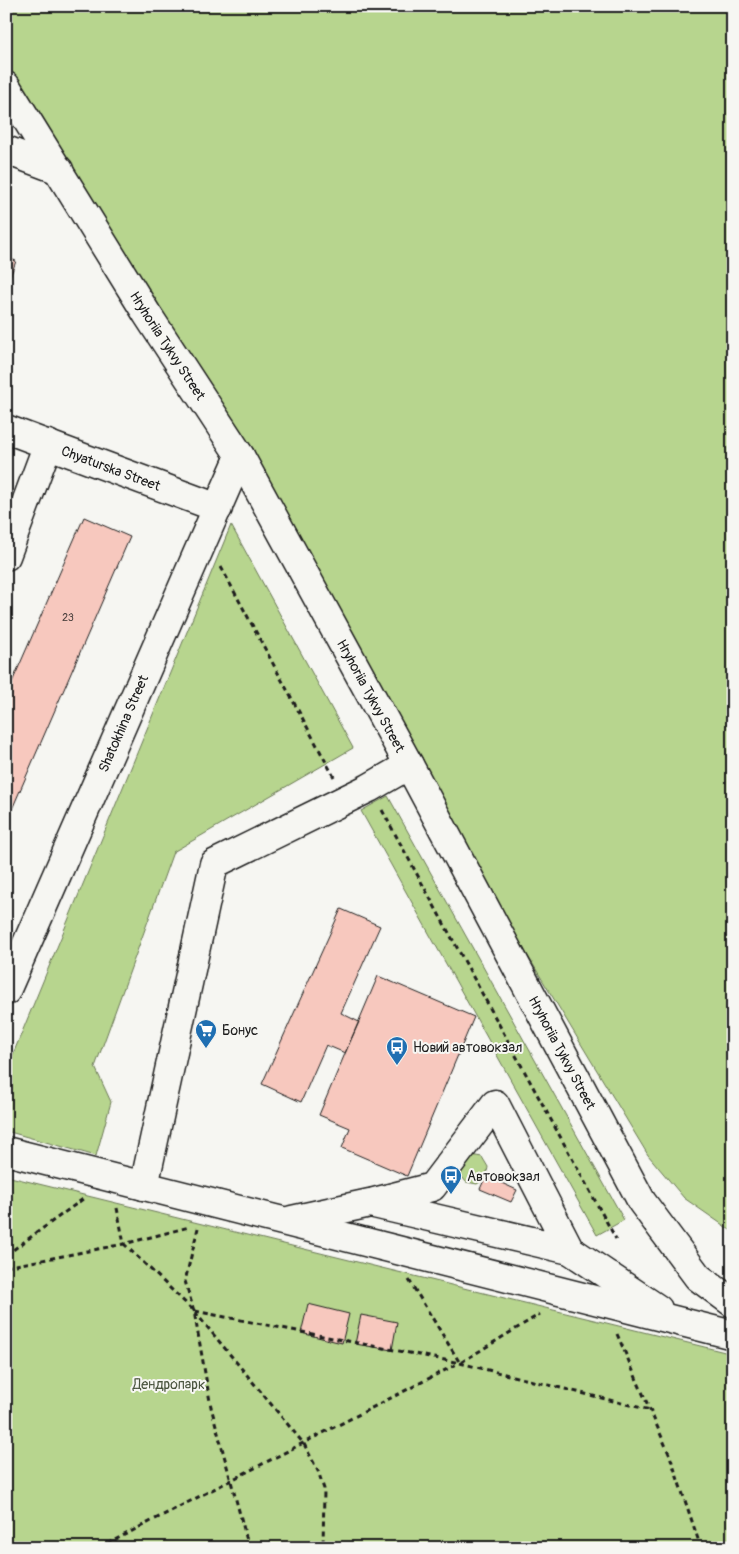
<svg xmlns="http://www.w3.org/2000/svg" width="739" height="1554" font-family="Pangolin,sans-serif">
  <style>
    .green { fill: #b7d58e; stroke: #6a7855 }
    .building { fill: #f7c8be; stroke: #1c1c1c }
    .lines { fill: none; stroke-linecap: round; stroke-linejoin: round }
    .minor-casing { stroke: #1c1c1c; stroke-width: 31 }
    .path { stroke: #1c1c1c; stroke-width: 3; stroke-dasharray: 5 4; stroke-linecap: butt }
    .minor { stroke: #f6f6f2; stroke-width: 28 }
    .labels { text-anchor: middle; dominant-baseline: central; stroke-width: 4; stroke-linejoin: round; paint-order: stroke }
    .number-label { font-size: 11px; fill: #534744 }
    .street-label { font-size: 14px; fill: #1c1c1c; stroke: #f6f6f2 }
    .poi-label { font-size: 14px; fill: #1c1c1c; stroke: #f6f6f2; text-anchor: start }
    .park-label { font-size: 14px; fill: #4a543e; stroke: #f6f6f2 }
  </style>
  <rect width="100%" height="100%" fill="#f6f6f2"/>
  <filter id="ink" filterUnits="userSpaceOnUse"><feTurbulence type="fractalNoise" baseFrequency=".02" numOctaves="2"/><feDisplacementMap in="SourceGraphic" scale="10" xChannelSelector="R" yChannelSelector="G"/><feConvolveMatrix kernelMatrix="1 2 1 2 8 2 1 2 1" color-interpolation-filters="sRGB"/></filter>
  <g filter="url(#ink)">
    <path class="green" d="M6 6H733V1232L684 1198 648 1155 6 91Z
      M231 525 353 748 173 852 95 1067 111 1102 96 1156 6 1131V1071Z
      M388 796 624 1220 597 1235 361 811Z
      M470 1155 482 1157 488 1167 486 1178 477 1184 466 1182 459 1173Z
      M6 1176 733 1354V1548H6Z"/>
    <path class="building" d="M6 257 16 261 6 288Z
      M84 517 130 537 6 823V696Z
      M341 909 380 926 341 1013 359 1022 345 1053 326 1045 301 1102 262 1084Z
      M378 976 474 1017 407 1176 342 1148 350 1128 319 1115Z
      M486 1176 517 1190 511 1202 480 1189Z
      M308 1304 349 1314 342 1343 301 1333Z
      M361 1315 397 1322 392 1350 355 1344Z"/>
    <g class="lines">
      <g class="minor-casing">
        <g id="minor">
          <path id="s1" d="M6 86 147 314 240 456 409 765 642 1202 698 1277 733 1303"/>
          <path d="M6 150 59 170"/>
          <path id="s2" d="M6 429 218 508"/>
          <path d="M6 556 48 444"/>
          <path id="s3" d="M6 991 240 456"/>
          <path d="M6 1151 733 1335"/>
          <path d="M144 1186 214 864 369 788 409 765"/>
          <path d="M374 1202 432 1187 495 1104 570 1250"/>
          <path d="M292 1220 370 1203 570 1250 658 1309"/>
        </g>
      </g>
      <path class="path" d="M221 567 334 777
        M382 810 616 1239
        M117 1208 124 1244 194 1311 304 1444 318 1471 324 1489 323 1548
        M198 1228 185 1281 194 1311 211 1407 249 1548
        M6 1255 83 1199
        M6 1267 124 1244 189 1227
        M409 1280 460 1363 540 1314
        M195 1311 460 1363 650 1410
        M617 1334 670 1456 701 1548
        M99 1548 459 1363"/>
      <use href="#minor" class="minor"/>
    </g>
  </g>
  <defs>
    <g id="supermarket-pin" transform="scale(1.125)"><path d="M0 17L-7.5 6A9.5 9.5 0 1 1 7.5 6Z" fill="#1f6fb2" stroke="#f6f6f2"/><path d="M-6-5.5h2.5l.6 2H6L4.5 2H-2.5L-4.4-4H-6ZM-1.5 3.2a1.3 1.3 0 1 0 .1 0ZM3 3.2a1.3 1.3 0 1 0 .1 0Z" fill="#fff"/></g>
    <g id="bus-pin" transform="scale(1.125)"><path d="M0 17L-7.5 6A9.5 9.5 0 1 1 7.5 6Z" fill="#1f6fb2" stroke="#f6f6f2"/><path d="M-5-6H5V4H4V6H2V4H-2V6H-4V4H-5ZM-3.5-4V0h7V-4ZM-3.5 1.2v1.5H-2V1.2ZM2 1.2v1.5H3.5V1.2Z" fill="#fff"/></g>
  </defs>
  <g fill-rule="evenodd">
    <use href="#supermarket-pin" x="206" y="1030"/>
    <use href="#bus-pin" x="397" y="1047"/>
    <use href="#bus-pin" x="451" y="1176"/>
  </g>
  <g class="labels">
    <g class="number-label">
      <text x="68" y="617">23</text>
    </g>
    <g class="street-label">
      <text stroke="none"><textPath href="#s1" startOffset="306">Hryhoriia Tykvy Street</textPath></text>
      <text stroke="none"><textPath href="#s2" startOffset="112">Chyaturska Street</textPath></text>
      <text stroke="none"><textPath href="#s1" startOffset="711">Hryhoriia Tykvy Street</textPath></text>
      <text stroke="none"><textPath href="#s3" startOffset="292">Shatokhina Street</textPath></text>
      <text stroke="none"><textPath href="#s1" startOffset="1116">Hryhoriia Tykvy Street</textPath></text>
    </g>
    <g class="poi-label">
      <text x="222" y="1030">Бонус</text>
      <text x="413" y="1047">Новий автовокзал</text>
      <text x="467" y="1176">Автовокзал</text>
    </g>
    <g class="park-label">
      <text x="169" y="1384">Дендропарк</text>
    </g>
  </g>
  <rect width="739" height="1554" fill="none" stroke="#f6f6f2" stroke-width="25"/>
  <rect x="12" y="12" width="714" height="1529" fill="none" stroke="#1c1c1c" stroke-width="2" filter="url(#ink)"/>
</svg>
